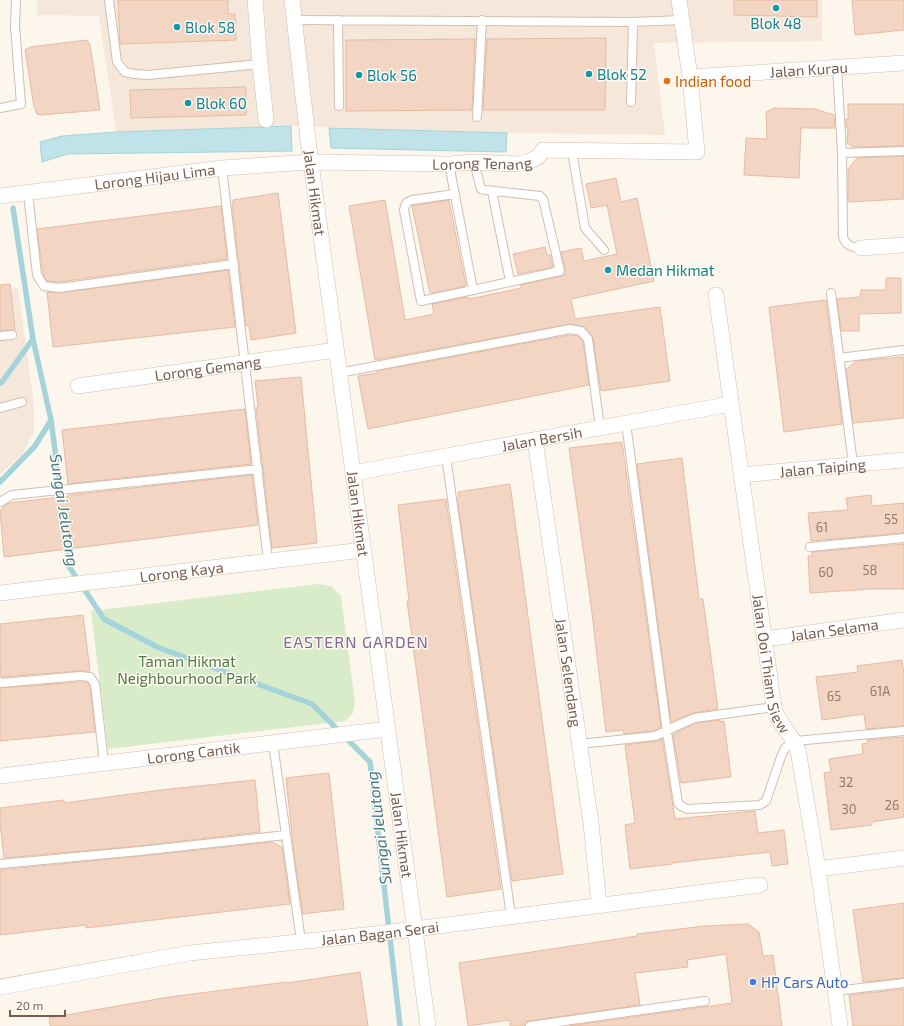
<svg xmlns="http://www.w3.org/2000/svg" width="904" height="1026" font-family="'Exo 2',sans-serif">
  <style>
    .residential { fill: #f5e8da }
    .green { fill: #d8ecc9 }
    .water { fill: #bfe3e8; stroke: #a5d3da }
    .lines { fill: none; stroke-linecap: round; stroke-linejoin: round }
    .stream { stroke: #a5d3da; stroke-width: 5.5 }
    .building { fill: #f3d5c3; stroke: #e6bba3 }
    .lane-casing { stroke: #d1beb0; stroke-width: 10 }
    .street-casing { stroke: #d1beb0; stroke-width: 16 }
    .lane { stroke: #fff; stroke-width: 8 }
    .street { stroke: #fff; stroke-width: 15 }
    .culture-dot { fill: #0f9aa8; stroke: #fffaf3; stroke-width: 1.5 }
    .food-dot { fill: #e8710a; stroke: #fffaf3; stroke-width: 1.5 }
    .shop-dot { fill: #3f7fe0; stroke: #fffaf3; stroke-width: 1.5 }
    .labels { text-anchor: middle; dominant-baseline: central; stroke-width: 3; stroke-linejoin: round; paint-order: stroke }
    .number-label { font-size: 13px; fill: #987a6a }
    .culture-label { font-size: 15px; fill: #0d838f; stroke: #fffaf3; text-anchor: start }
    .street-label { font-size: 15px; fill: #7a5c4d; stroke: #fffaf3 }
    .food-label { font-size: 15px; fill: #c56008; stroke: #fffaf3; text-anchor: start }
    .park-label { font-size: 15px; fill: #537a41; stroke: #fffaf3 }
    .shop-label { font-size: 15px; fill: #366cbe; stroke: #fffaf3; text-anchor: start }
    .water-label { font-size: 16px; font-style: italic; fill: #437c86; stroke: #fffaf3 }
    .neighbourhood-label { font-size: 16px; letter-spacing: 1px; fill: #846695; stroke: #fffaf3 }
  </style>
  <rect width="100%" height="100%" fill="#fdf6ec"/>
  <path class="residential" d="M37 0H822V41L654 43 665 135 507 133 291 126 116 132 99 16 37 15Z
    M18 288 34 405V432L22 455 0 474V290Z"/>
  <path class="green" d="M318 584 331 586 341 596 355 703 353 713 345 721 108 749 91 611Z"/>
  <path class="water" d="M291 126 292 151 68 154 42 162 40 142 62 136 116 132Z
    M329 128 507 133 506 152 331 148Z"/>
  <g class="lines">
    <path class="stream" d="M13 208 33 339 51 420 62 504
      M0 383 2 382 33 339
      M0 482 35 446 51 420
      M67 542 70 568 104 619 157 647 312 704 370 762 400 1026"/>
  </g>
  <path class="building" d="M118 0H228V14H235L236 40 120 44Z
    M734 0H817V17L734 15Z
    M852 0H904V30L855 35Z
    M606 38 605 110H483L487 39Z
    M475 39 472 110 346 111V40Z
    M87 40 90 45 100 110 40 115 37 114 34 107 25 50 30 47Z
    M246 87V115L131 118 130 90Z
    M848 104H904V146L853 147 847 143 848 128H846V119L848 120Z
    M774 108 815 109 834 115 835 128H801L799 178 744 175 746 138 767 139 766 112Z
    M904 156V199L848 202V169L857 158Z
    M616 178 621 202 637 198 654 281 571 299 575 319 660 307 670 381 601 391 593 338 585 327 571 324 375 360 349 206 385 200 405 320 434 314 432 304 468 297 469 299 521 288V285L562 276 564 275 565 270 561 252 581 248 584 261 617 254 607 205 591 208 586 184Z
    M278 193 296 333 251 340 249 325 246 326 232 204H233V200Z
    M449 200 466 286 430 293 412 206Z
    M221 206 227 259 59 282 47 281 43 274 37 229Z
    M545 247 547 255H550L553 267 518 274 513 254Z
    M228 270 235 327 53 347 47 292 60 293Z
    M886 278H901V313L859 314V331H841L837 299 860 297 861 290H886Z
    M10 284 15 330H0V285Z
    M826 300 836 380 837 379 842 424 784 432 769 307Z
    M570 335 578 336 583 341 589 385 368 429 358 376 377 373V371Z
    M904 357V418L853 423 846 370 856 361Z
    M301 377 317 543 272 548 256 408 258 407 255 381Z
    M245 409 251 464 68 484 62 430Z
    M622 442 661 727 654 731 624 734 623 730 606 732 591 605 569 448Z
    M682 458 699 599H703L718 709 693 713 671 722 637 464Z
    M252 475 258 525 4 557 0 511 3 507 9 503 69 496V495Z
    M510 484 563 874 512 881 457 498 459 497 458 492Z
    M871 495 872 506 904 503V533L811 541 808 513 848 510 846 498Z
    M446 499 501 889 447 897 407 601H409L398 505Z
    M904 544V589H871L810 593 808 556H812V552Z
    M83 615 90 671H80L1 677 0 665V624Z
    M902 660 904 673V726L866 729 864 714 822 720 816 677 858 672 857 666Z
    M80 682H87L90 686 95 732 0 741V688Z
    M720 720V722L724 721 731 777 681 783 673 734 696 723Z
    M904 737V817L872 822V825L831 830 824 773 831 772 829 759 863 754 862 744 868 743 867 740Z
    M662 739 675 819 755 811 758 833 784 830 788 864 772 866 770 852 672 863V864L630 869 625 825 635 823 625 745 656 741Z
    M329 773 344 909 303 914 294 854 286 778Z
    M255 780 260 832 139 846 4 858 0 823V808L64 800V803L161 790Z
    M272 842 282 847 290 904 86 928V925L0 935V870L141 856Z
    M904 903V978L863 982 853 910Z
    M748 924 759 932 763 956 773 955 782 1026H569L732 1003 726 954 687 960 688 967 635 973 640 1005 529 1021 526 1022 525 1026H510V1020L468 1026 459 963 637 936V934L705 926Z
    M360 972 368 1026H50L49 1018 169 997 287 982V983Z
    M904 989V1026H853L849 995Z"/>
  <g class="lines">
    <g class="lane-casing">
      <path id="lane" d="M109 0 117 62 125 72 134 74 148 75 260 64
        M295 20 633 22 682 20
        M338 20 339 106
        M837 67 842 153 843 237C846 246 852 247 861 248
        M631 102 633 22
        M0 108 21 104 15 26 16 0
        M477 117 482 20
        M572 151 585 228 604 250
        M842 153 904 151
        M449 164 473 290 560 271 543 199 540 196 485 190 481 189 474 162
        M222 168 268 561
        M492 191 510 281
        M28 193 37 275 44 286 59 288 234 264
        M455 194 412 200C406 202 405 204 404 210L421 301 473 290
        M831 293 853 464
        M0 336 12 335
        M839 358 904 350
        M339 373 570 329 581 331 588 339 600 428
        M0 408 22 402
        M626 423 667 732 678 803 681 806 687 809 760 805 766 801 781 757 785 748 795 741 904 731
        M446 456 511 916
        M0 502 12 495 258 469
        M810 547 904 538
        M0 682 2 683 80 676 90 677 95 684 104 763
        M273 743 301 941
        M580 744 655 736 683 723 695 718 774 707
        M0 864 140 851 286 835
        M835 991 904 983
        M530 1026 705 1001"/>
    </g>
    <g class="street-casing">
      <g id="street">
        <path d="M255 0 260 64 266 120"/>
        <path id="s1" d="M292 0 309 148 428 1026"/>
        <path id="s2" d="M690 77 904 63"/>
        <path id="s3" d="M0 196 222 168 311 162 449 164 474 162 517 164 528 162 538 157 543 150 697 152 690 77 679 0"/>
        <path d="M861 248 904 245"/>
        <path id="s4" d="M716 295 774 707C777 723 793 735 798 750L818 869 840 1026"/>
        <path id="s5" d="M78 386 336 350"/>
        <path id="s6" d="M535 440 591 823 599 905"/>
        <path id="s7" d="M353 473 731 404"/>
        <path id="s8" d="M741 475 904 460"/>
        <path id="s9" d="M0 593 363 550"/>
        <path id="s10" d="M765 639 904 620"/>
        <path id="s11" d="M0 776 387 729"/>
        <path d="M818 869 904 858"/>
        <path id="s12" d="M0 987 190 953 375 934 760 885"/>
      </g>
    </g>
    <use href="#lane" class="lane"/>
    <use href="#street" class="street"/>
  </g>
  <g class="culture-dot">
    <circle cx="776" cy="8" r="4"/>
    <circle cx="177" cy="27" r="4"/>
    <circle cx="589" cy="74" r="4"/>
    <circle cx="359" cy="75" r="4"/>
    <circle cx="188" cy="103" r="4"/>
    <circle cx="608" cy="270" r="4"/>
  </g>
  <circle class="food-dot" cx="667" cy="81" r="4"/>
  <circle class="shop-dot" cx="753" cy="982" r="4"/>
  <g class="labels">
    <g class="number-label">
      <text x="891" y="519">55</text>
      <text x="822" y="527">61</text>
      <text x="870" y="570">58</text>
      <text x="826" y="572">60</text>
      <text x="880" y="691">61A</text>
      <text x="834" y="696">65</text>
      <text x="846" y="782">32</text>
      <text x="892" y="805">26</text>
      <text x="849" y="809">30</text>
    </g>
    <g class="culture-label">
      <text x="776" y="23" text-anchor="middle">Blok 48</text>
      <text x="185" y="27">Blok 58</text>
      <text x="597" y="74">Blok 52</text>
      <text x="367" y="75">Blok 56</text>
      <text x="196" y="103">Blok 60</text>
      <text x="616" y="270">Medan Hikmat</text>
    </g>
    <g class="street-label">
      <text stroke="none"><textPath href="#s2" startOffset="119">Jalan Kurau</textPath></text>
      <text stroke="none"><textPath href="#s3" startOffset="484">Lorong Tenang</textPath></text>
      <text stroke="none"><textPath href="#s3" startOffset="156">Lorong Hijau Lima</textPath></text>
      <text stroke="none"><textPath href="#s1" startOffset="194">Jalan Hikmat</textPath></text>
      <text stroke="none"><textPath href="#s5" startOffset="131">Lorong Gemang</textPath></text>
      <text stroke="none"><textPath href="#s7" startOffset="192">Jalan Bersih</textPath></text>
      <text stroke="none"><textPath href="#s8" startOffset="82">Jalan Taiping</textPath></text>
      <text stroke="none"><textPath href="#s1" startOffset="518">Jalan Hikmat</textPath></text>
      <text stroke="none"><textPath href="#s9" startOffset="183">Lorong Kaya</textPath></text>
      <text stroke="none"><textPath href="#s10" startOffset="70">Jalan Selama</textPath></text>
      <text stroke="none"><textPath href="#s4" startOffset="373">Jalan Ooi Thiam Siew</textPath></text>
      <text stroke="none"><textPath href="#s6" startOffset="235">Jalan Selendang</textPath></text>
      <text stroke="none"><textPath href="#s11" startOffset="195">Lorong Cantik</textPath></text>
      <text stroke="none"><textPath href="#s1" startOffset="842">Jalan Hikmat</textPath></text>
      <text stroke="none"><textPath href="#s12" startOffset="384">Jalan Bagan Serai</textPath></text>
    </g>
    <g class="food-label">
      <text x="675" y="81">Indian food</text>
    </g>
    <g class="park-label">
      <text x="187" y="661">Taman Hikmat<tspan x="187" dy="17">Neighbourhood Park</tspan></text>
    </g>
    <g class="shop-label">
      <text x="761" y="982">HP Cars Auto</text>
    </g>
    <g class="water-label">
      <text transform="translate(65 510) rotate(81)">Sungai Jelutong</text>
      <text transform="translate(378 828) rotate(-97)">Sungai Jelutong</text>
    </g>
    <g class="neighbourhood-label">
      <text x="356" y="641">EASTERN GARDEN</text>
    </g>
  </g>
  <path d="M10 1010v6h55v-6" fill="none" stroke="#7a5c4d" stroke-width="2"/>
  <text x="16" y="1010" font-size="12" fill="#7a5c4d" stroke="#fffaf3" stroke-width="3" paint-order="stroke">20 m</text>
</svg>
